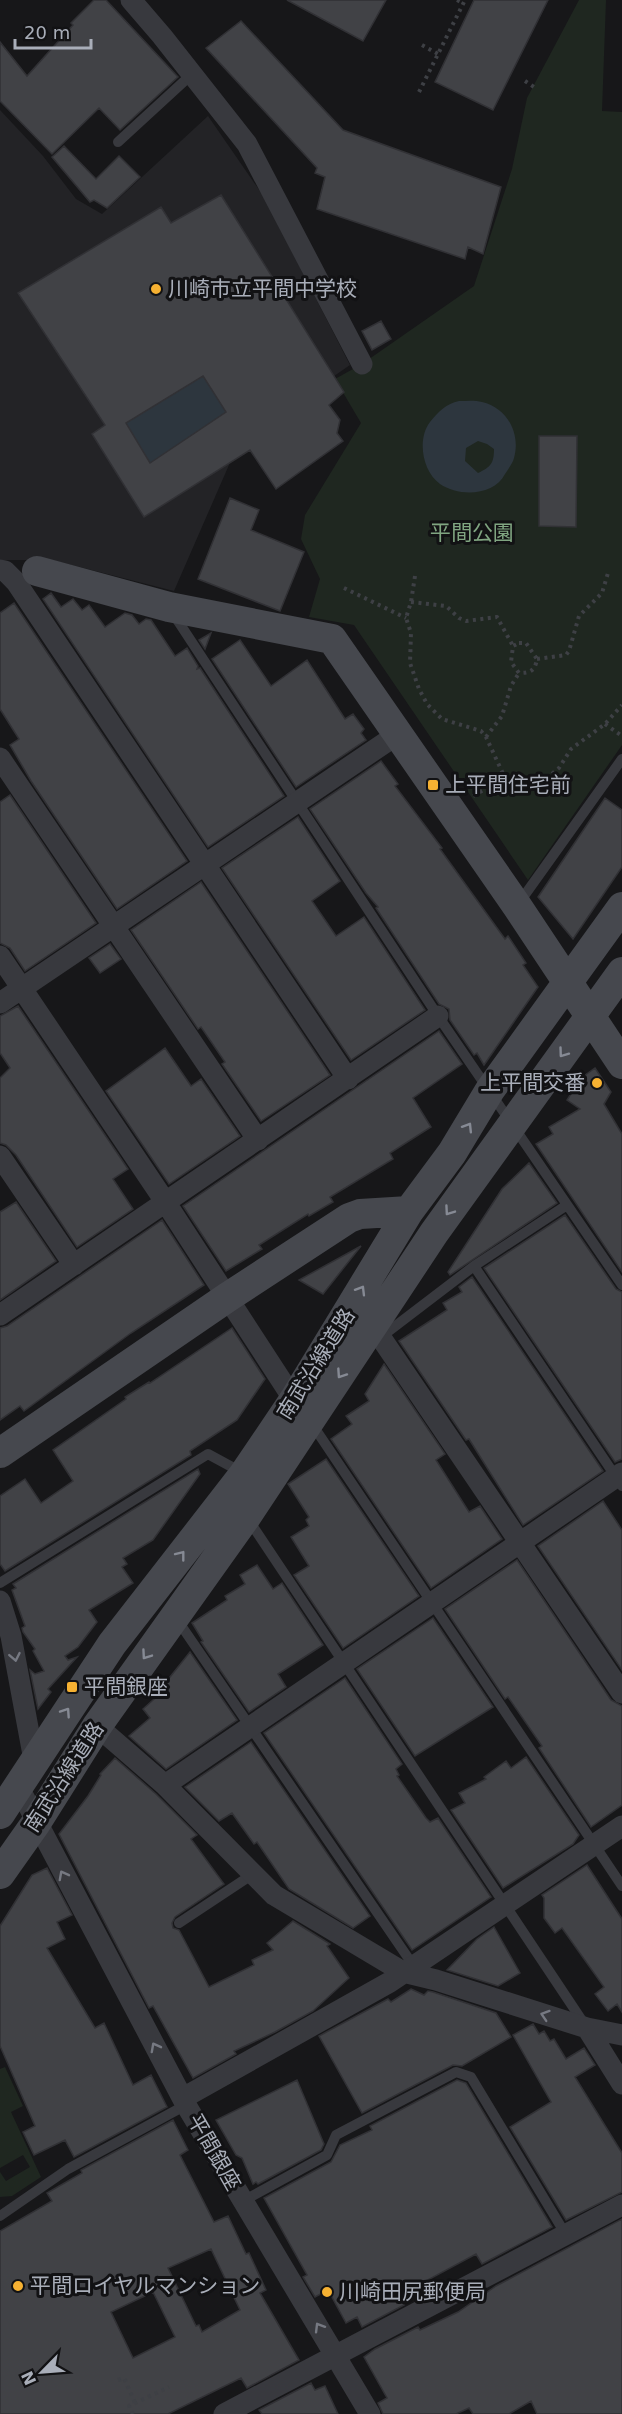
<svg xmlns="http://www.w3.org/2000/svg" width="622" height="2414" font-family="'DejaVu Sans','Noto Sans JP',sans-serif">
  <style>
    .built { fill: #232326 }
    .green { fill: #1f2720 }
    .water { fill: #2d363e; fill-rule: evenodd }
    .building { fill: #414246; stroke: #313135; stroke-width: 1.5; fill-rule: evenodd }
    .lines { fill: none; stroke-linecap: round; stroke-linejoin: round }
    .path { stroke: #3e4045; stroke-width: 4; stroke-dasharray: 3 4.5; stroke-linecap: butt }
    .lane { stroke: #38393e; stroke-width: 10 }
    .street { stroke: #38393e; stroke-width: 21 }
    .secondary { stroke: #46484e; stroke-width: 30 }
    .oneway { stroke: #868a94 }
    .oneway2 { stroke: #767982 }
    .poi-dot { fill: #f6b132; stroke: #121214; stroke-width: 2 }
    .labels { text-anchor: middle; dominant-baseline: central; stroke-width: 6; stroke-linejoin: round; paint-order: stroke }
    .poi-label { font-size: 21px; fill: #a9aeb9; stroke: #121214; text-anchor: start }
    .park-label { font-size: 21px; fill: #80a581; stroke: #121214 }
    .street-label { font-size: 21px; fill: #a9aeb9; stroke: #121214 }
  </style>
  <rect width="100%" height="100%" fill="#171719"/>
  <path class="built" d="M0 110 43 156 76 199 102 214 208 116 264 197 350 365 239 442 174 591 52 560H0Z"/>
  <path class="green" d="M579 0H606L602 111 622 112V745L528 880 354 625 309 617 320 579 301 539 305 515 361 423 335 379 362 364 474 286 512 169 527 98Z
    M5 2067 23 2106 11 2112 41 2177 12 2196 0 2197V2172L6 2181 30 2167 23 2155 0 2168V2069Z"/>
  <path class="water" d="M203 376 226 412 150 463 126 423Z
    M459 401C466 401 475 400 482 402 507 408 521 433 514 458 513 463 508 469 505 474 494 496 459 497 440 484 422 471 417 439 430 422 439 411 446 404 459 401ZM478 441 487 444 494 449C494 463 491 467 478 473L465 461 466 448Z"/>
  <path class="building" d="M94 0H106L178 77 120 130 99 108 52 154 0 101V42L27 76 73 25 71 23Z
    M287 0H386L363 41Z
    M474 0H548L493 110 435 82Z
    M241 21 343 130 501 187 483 254 468 247 465 259 317 209 325 177 315 173 317 168 206 48Z
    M64 146 96 179 119 156 140 177 107 208 94 200 90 202 52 157Z
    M221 195 344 392 329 405 340 420 337 433 343 441 276 489 250 450 144 517 92 434 105 425 18 293 161 207 171 223ZM203 376 226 412 150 463 126 423Z
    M381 321 391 339 372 350 362 331Z
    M539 436H577L576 527 539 526Z
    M230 498 259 510 251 530 304 552 280 611 198 579Z
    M51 593 61 607 73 599 82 610 89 605 105 627 125 613 132 615 139 624 146 619 151 620 175 656 187 648 198 666 197 669 200 668 284 796 208 847 43 599Z
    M14 603 187 861 117 909 31 781 10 745 19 739 0 709V613Z
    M211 633 205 649 199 640Z
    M240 640 271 686 307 660 345 719 353 714 364 729 361 733 366 740 296 787 212 659Z
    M381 761 398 784 395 786 442 848 440 849 505 939 508 936 526 963 523 965 538 987 484 1065 477 1053 474 1055 450 1020 449 1009 439 1004 376 908 378 907 366 893 310 809Z
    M10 795 96 923 25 971 10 948 0 943V802Z
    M605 798 622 810V867L573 939 538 897Z
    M298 817 340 881 312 901 336 936 364 917 425 1010 351 1060 222 868Z
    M201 882 330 1075 261 1121 222 1064 225 1062 201 1027 198 1029 131 930Z
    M110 944 121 959 100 973 89 958Z
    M18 1006 128 1169 113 1179 133 1209 77 1247 16 1155 6 1145 0 1143V1078L10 1068 0 1053V1016Z
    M439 1031 462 1064 413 1098 431 1127 390 1153 393 1159 330 1197 333 1202 309 1216 308 1214 259 1245 262 1249 226 1271 183 1206Z
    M165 1048 191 1086 201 1079 240 1136 169 1184 106 1091Z
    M595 1068 611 1092 604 1104 622 1134V1272L536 1144 553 1134 549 1127 580 1109 567 1100 581 1078Z
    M529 1163 557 1203 450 1275 448 1272 502 1189Z
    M16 1202 56 1261 0 1300V1212Z
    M565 1215 616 1289 622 1292V1459L615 1462 484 1268Z
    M162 1220 204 1285 131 1333 24 1411 20 1406 0 1420V1328L7 1326Z
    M361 1246 323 1294 299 1280Z
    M472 1277 603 1471 523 1525 469 1439 466 1440 399 1341 447 1310 443 1303 462 1292 459 1287Z
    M232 1328 265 1379 237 1420 190 1451 191 1455 5 1571 0 1564V1496L25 1479 41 1503 73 1481 53 1450 126 1399 125 1397 149 1382 150 1383Z
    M384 1364 445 1454 436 1460 469 1512 480 1506 502 1539 431 1588 331 1439 352 1424 346 1416 369 1401 365 1394Z
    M326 1459 419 1596 343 1648 294 1575 309 1566 291 1537 309 1526 306 1520 309 1517 288 1484Z
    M198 1469 200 1474 153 1540 123 1558 127 1564 122 1567 133 1583 89 1610 97 1622 78 1647 65 1656 68 1660 77 1657 48 1689 51 1692 38 1709 30 1670 35 1674 44 1671 33 1651 35 1649 23 1632 22 1628 25 1626 12 1590 16 1588 13 1584Z
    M603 1501 622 1530V1670L538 1546Z
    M517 1560 611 1700 622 1706V1805L591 1827 539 1748 542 1746 508 1697 505 1699 445 1609Z
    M257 1565 273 1589 282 1583 323 1645 278 1674 286 1687 249 1712 201 1642 203 1641 192 1623 227 1600 225 1596 245 1584 240 1575Z
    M433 1618 493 1707 415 1756 357 1669Z
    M190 1652 237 1720 166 1769 129 1736 150 1718 143 1709 163 1691 162 1687Z
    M345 1678 402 1764 396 1769 399 1775 397 1776 426 1818 430 1822 438 1818 491 1897 412 1950 264 1733Z
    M251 1742 370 1916 353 1928 289 1889 257 1842 254 1844 232 1813 219 1821 185 1787Z
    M526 1757 579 1835 573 1844 503 1888 451 1810 465 1803 459 1793 486 1779 484 1777 506 1761 511 1768Z
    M115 1758 156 1794 197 1835 191 1839 224 1884 175 1917 172 1923 173 1928 179 1930 209 1987 254 1965 252 1960 273 1950 267 1943 293 1921 330 1944 327 1946 349 1978 313 2011 275 2032 234 2051 236 2054 193 2078 153 2006 149 2008 59 1834 88 1796 101 1775 100 1774Z
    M587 1865 622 1919V2012L617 2004 608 2011 595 1994 604 1987 562 1928 555 1933 544 1918V1898L542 1895Z
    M47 1868 72 1915 57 1922 65 1939 47 1948 95 2028 104 2023 133 2085 151 2075 167 2107 74 2157 65 2140 34 2155 23 2132 35 2126 0 2046V1926L32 1875Z
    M494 1927 520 1973 498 1986 447 1970 477 1939Z
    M411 1989 424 1995 428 1991 433 1992 496 2013 511 2037 462 2066 453 2065 362 2113 319 2036 388 1999 391 2002Z
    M533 2024 539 2034 544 2031 550 2041 554 2039 566 2059 584 2048 595 2065 575 2077 622 2153V2192L566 2220 510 2127 551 2102 513 2035Z
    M297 2080 324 2144 321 2150 258 2184 256 2182 253 2184 242 2158 236 2155 216 2120Z
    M457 2080 466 2083 552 2227 482 2264 476 2254 398 2296 404 2305 362 2327 357 2317 346 2323 328 2290 315 2297 303 2277 307 2275 264 2198 331 2162 340 2145 372 2130 370 2126Z
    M173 2120 188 2150 180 2155 214 2222 228 2216 246 2254 249 2253 266 2290 260 2293 299 2360 247 2388 241 2378 168 2414H0V2231L52 2201 47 2193 82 2173 81 2170ZM211 2249 240 2310 202 2332 199 2325 196 2326 168 2268ZM153 2292 175 2337 133 2358 111 2312Z
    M622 2219V2414H537L531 2401 509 2414H473L469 2408 456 2414H383L378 2403 387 2398 364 2357 375 2349 418 2327 420 2330 458 2312 496 2286Z
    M311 2383 315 2390 325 2386 338 2414H262L259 2410Z"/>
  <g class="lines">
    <path class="path" d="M457 0 463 3
      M422 45 438 54
      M525 81 534 87
      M419 92 465 0
      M415 576 411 602 406 618 411 633 410 663 419 689 427 704 442 719 481 731 486 737 505 778 529 785 541 783 559 768 571 749 605 724 622 705
      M344 588 406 618
      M411 602 446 606 459 618 466 621 497 617 513 646
      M519 643H526L537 659C535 671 530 673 519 673L511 662 513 646Z
      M537 659 566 655 569 651 579 616 602 593 608 573
      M605 724 622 736
      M486 737 502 716 511 686 519 673
      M473 796 505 778
      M118 2380 124 2378 135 2403
      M133 2414 129 2406 169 2387"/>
    <path class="lane" d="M118 142 192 74
      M174 615 438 1016 622 1285
      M519 903 622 759
      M474 1266 622 1486
      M381 1337 474 1266 567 1205
      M312 1424 622 1886
      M248 1519 585 2025
      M0 1583 208 1454 243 1473
      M176 1618 413 1965
      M179 1923 253 1874
      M243 2201 327 2155 336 2135 456 2072 471 2077 566 2235
      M0 2216 68 2169 186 2105"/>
    <path class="street" d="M131 0 162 36 247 144 362 364
      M0 570 5 571 16 582 348 1079
      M0 758 258 1140
      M0 956 166 1203 294 1400
      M0 1003 398 734
      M0 1156 74 1265
      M0 1315 438 1016
      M373 1326 622 1693
      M0 1601 11 1636 34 1760
      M97 1726 165 1785 274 1895 403 1972 436 1980 587 2028 622 2035
      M165 1785 622 1473
      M19 1788 186 2105 370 2414
      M587 2028 622 2084
      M183 2098 390 1982 622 1826
      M224 2414 622 2205"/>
    <path class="secondary" d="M37 571 169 607 332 639 517 906 622 1064
      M0 1453 228 1297 349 1218 360 1214 409 1211
      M0 1814 112 1644 244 1474 294 1400 409 1211 452 1153 490 1090 622 907
      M0 1874 36 1823 97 1726 246 1517 434 1233 622 972"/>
  </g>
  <defs><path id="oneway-chevron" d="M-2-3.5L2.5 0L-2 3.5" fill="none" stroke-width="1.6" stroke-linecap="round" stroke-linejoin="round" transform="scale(1.5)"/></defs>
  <g class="oneway">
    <use href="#oneway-chevron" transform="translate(563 1053) rotate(126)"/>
    <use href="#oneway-chevron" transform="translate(468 1127) rotate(-58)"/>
    <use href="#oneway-chevron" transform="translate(449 1211) rotate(125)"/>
    <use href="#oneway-chevron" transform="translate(361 1290) rotate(-59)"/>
    <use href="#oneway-chevron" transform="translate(341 1374) rotate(124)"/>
    <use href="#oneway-chevron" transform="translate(181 1555) rotate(-52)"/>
    <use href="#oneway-chevron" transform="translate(146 1655) rotate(125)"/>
    <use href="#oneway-chevron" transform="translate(66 1712) rotate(-56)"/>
  </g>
  <g class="oneway2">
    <use href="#oneway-chevron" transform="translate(15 1657) rotate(79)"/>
    <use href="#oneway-chevron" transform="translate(63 1875) rotate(-118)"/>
    <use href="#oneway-chevron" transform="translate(545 2015) rotate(-162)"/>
    <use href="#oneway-chevron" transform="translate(155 2047) rotate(-118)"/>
    <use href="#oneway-chevron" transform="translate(319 2327) rotate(-121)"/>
  </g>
  <g class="poi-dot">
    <circle cx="156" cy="289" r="6"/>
    <rect x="427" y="779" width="12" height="12" rx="3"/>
    <circle cx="597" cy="1083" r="6"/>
    <rect x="66" y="1681" width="12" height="12" rx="3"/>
    <circle cx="18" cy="2286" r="6"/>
    <circle cx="327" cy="2292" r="6"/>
  </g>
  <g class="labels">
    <g class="poi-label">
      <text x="168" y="289">川崎市立平間中学校</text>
      <text x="445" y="785">上平間住宅前</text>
      <text x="585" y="1083" text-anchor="end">上平間交番</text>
      <text x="84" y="1687">平間銀座</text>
      <text x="30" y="2286">平間ロイヤルマンション</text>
      <text x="339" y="2292">川崎田尻郵便局</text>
    </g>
    <g class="park-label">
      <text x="472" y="533">平間公園</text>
    </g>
    <g class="street-label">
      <text transform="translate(316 1364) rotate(-58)">南武沿線道路</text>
      <text transform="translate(64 1777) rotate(-57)">南武沿線道路</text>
      <text transform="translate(214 2152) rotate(60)">平間銀座</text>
    </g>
  </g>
  <g transform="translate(42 2372) rotate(245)" stroke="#121214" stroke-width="4.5" paint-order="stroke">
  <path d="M0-4.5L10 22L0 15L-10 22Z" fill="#a9aeb9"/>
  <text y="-9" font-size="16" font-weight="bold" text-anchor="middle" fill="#a9aeb9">N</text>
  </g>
  <path d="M15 39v9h76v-9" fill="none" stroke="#a9aeb9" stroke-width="3"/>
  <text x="24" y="39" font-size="18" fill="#a9aeb9" stroke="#121214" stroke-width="4.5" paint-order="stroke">20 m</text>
</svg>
